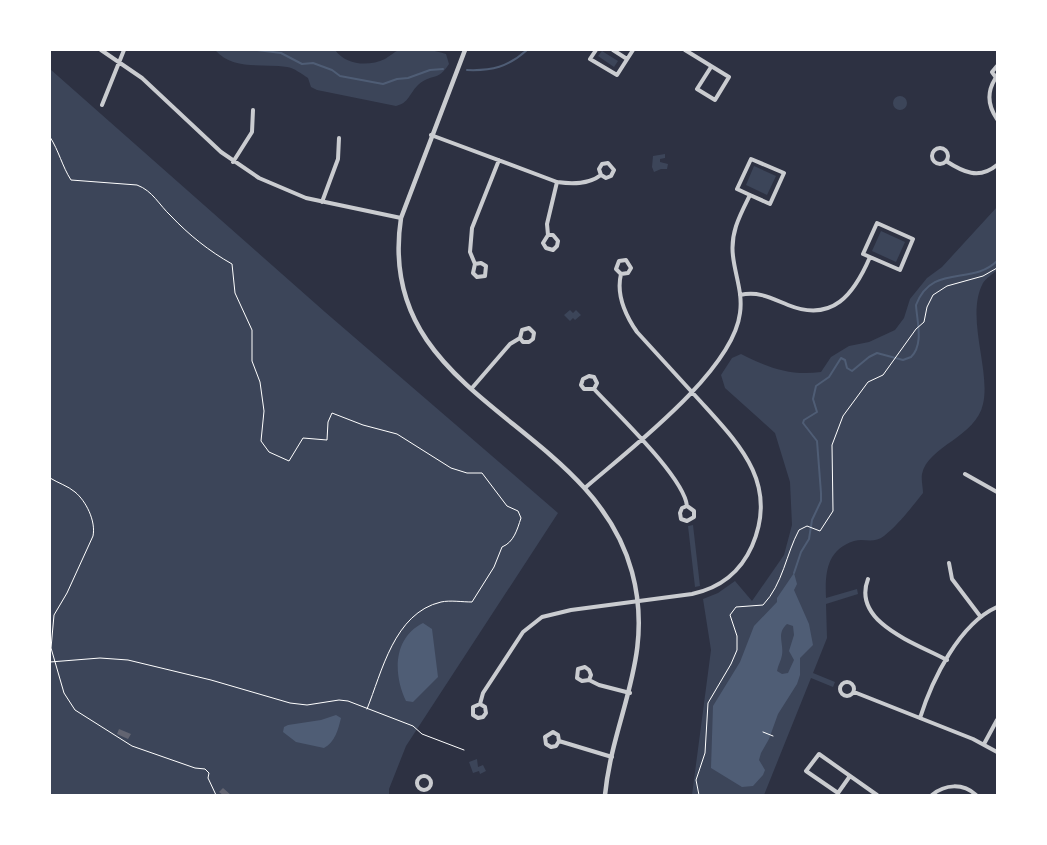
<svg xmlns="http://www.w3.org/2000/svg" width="1047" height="845" font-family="Manrope,sans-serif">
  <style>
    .green { fill: #3c4559 }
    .water { fill: #4f5d75; fill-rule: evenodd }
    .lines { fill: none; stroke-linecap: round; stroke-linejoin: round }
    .stream { stroke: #4f5d75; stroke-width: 2 }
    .building { fill: #626471 }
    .path { stroke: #fff; stroke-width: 1 }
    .minor { stroke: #caccd0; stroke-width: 4 }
    .tertiary { stroke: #caccd0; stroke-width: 4.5 }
  </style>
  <rect width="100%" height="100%" fill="#2d3142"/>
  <path class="green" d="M215 50H335C346 65 368 67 385 59 390 56 394 52 399 50 410 47 435 50 446 54L449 64C438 82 431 73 418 85 409 94 409 103 396 106L317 90 311 87 308 78C302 74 294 68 287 67 261 63 234 71 215 50Z
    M602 51 618 61 614 67 598 56Z
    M50 69 325 312 558 513 406 746 389 789V795H50Z
    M893 103a7 7 0 1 1 14 0a7 7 0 1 1-14 0Z
    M665 154V158L660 159V162L668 164 667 169H661L654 172 652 167 653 156Z
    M754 166 776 176 767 195 746 185Z
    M997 207V270C993 274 986 278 983 283 965 317 991 370 983 404 976 437 928 446 922 474 921 480 923 487 923 493 912 507 898 525 884 536 874 544 864 538 854 541 826 550 825 574 826 598L857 589 858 594 826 604 827 638 813 673 835 682 833 687 811 678 764 795H692L711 650 703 599 718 593 735 581 752 601 784 555 792 525 790 482 775 433 725 388 721 375 732 358 741 354C769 368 790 376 821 372L831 357 849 346 869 342 895 330 904 318 910 299 927 278 942 267Z
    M881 231 905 242 896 262 872 251Z
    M570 310 573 313 576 310 581 315 575 320 573 318 570 321 564 315Z
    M693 525 700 586 695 587 688 526Z
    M477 759 478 767 483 765 486 771 480 774 479 771 473 773 469 762Z"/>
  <path class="water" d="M794 573 797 584 794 590 809 624 813 645 800 658V675L797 684 778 714 769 739 761 753 759 760 765 770 763 775 753 786 742 787 711 768 713 706 740 662 754 626 777 602V598ZM787 624 793 626 794 635 789 651 794 660 788 673 782 674 777 671C778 665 781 661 782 655 784 643 776 634 787 624Z
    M423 623 432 629 438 677 413 702 406 701C393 674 393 638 423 623Z
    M336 715 341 718C338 730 335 742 324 748L296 742 283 732 284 727 288 725 321 720Z"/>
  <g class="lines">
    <path class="stream" d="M257 50 281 53 302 64 313 63 332 70 340 76 383 84 397 79 408 78 430 70 443 69
      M467 70C492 71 508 67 527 50
      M794 573 801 552 809 539 812 520 821 501V493L817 441 803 423 804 420 817 412 813 399 816 386 829 377 841 358 845 360 847 368 852 371 869 357 877 353 903 360 911 357C924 344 917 322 916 305 932 263 972 286 997 261"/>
  </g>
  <path class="building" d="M119 729 131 734 128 739 117 734Z
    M223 788 231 795H223L219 792Z"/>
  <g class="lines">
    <path class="path" d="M50 137C59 151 62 166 71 180L137 185C153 191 159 205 171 216 189 235 209 251 232 264L235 293 252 330V361L260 382 264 411 261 441 269 452 289 461 303 438 327 440 328 422 332 413 363 425 397 434 451 468 467 473H482L507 506 518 511 521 518C517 530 514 542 502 547L494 567 472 602C462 602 450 600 441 602 394 613 382 672 367 709
      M50 478C58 483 68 486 75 492 86 501 96 521 93 536L67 593 54 615 51 648 64 693 75 710 132 746 195 768 205 769 209 773 208 778 216 795
      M50 662 100 658 128 660 211 680 290 703 307 705 339 700 348 701 413 726 422 734 464 750
      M763 732 773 736
      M699 795 696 780 705 753 708 703 731 664 737 650V636L730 615 736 607 763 605C783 584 786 554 799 530L807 526 820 531 833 511 832 445 843 416 868 382 883 375 916 329 924 322 927 307 933 295 947 286 983 276 997 268"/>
    <path class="minor" d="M101 50 142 78 221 152 259 178 306 198 401 218
      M596 50 590 59 617 75 633 50
      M613 50 627 59
      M685 50 729 77 715 100 697 89 711 67
      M997 66 992 72 997 79
      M995 79C987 92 988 106 997 119
      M102 105 124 50
      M431 135 557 182C571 184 588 185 601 175L599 169 602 164 608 163 614 170 611 176 606 178 601 175
      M932 156a8 8 0 1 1 16 0a8 8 0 1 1-16 0Z
      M946 161C963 172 979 180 997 165
      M233 162 252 132 253 110
      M322 202 338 159 339 138
      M548 235H553L558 241 557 246 553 250 546 248 543 243 548 235 547 224 557 182
      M475 264 481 263 486 266 485 276 477 277 473 273 475 264 470 252 472 228 499 160
      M740 295C759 291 771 298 788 305 833 323 854 294 870 257L863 254 877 223 913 239 900 270 870 257
      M472 388 510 344 520 338 522 330 529 328 534 333 533 339 529 342H523L520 338
      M594 389H584L581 385 583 379 589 376 594 377 597 383 594 389C616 413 684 477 687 506L694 511V517L687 521 681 519 680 513 682 508 687 506
      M965 474 997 492
      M586 487C630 449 733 371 740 313 743 293 735 275 733 256 730 233 740 215 750 195L737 189 751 159 784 173 770 204 750 195
      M949 563 952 579 980 616
      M868 579C851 623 918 644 947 660
      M589 680 591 675 589 670 585 667 578 669 577 678 582 681 589 680 599 685 630 693
      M840 689a7 7 0 1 1 14 0a7 7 0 1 1-14 0Z
      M854 692 973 739 997 752
      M480 704 485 707 486 713 483 717 478 718 473 715V707L480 704 483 693 523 632 542 617 571 610 692 594C720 588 740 573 752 546 779 484 740 445 701 402 680 379 658 355 637 332 626 316 616 294 621 274L616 269 619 261 626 260 631 268 628 273 621 274
      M920 718C932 680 959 624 997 607
      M559 741 556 746 551 747 546 744 545 737 553 732 558 735 559 741 612 757
      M984 744 997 720
      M417 783a7 7 0 1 1 14 0a7 7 0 1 1-14 0Z
      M850 776 838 793 806 771 819 754 877 795
      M932 795C945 784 963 783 976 795"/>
    <path class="tertiary" d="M465 50 401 218C373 400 591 419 632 572 655 657 613 715 605 795"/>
  </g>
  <rect width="1047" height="845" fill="none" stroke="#ffffff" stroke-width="102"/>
</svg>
